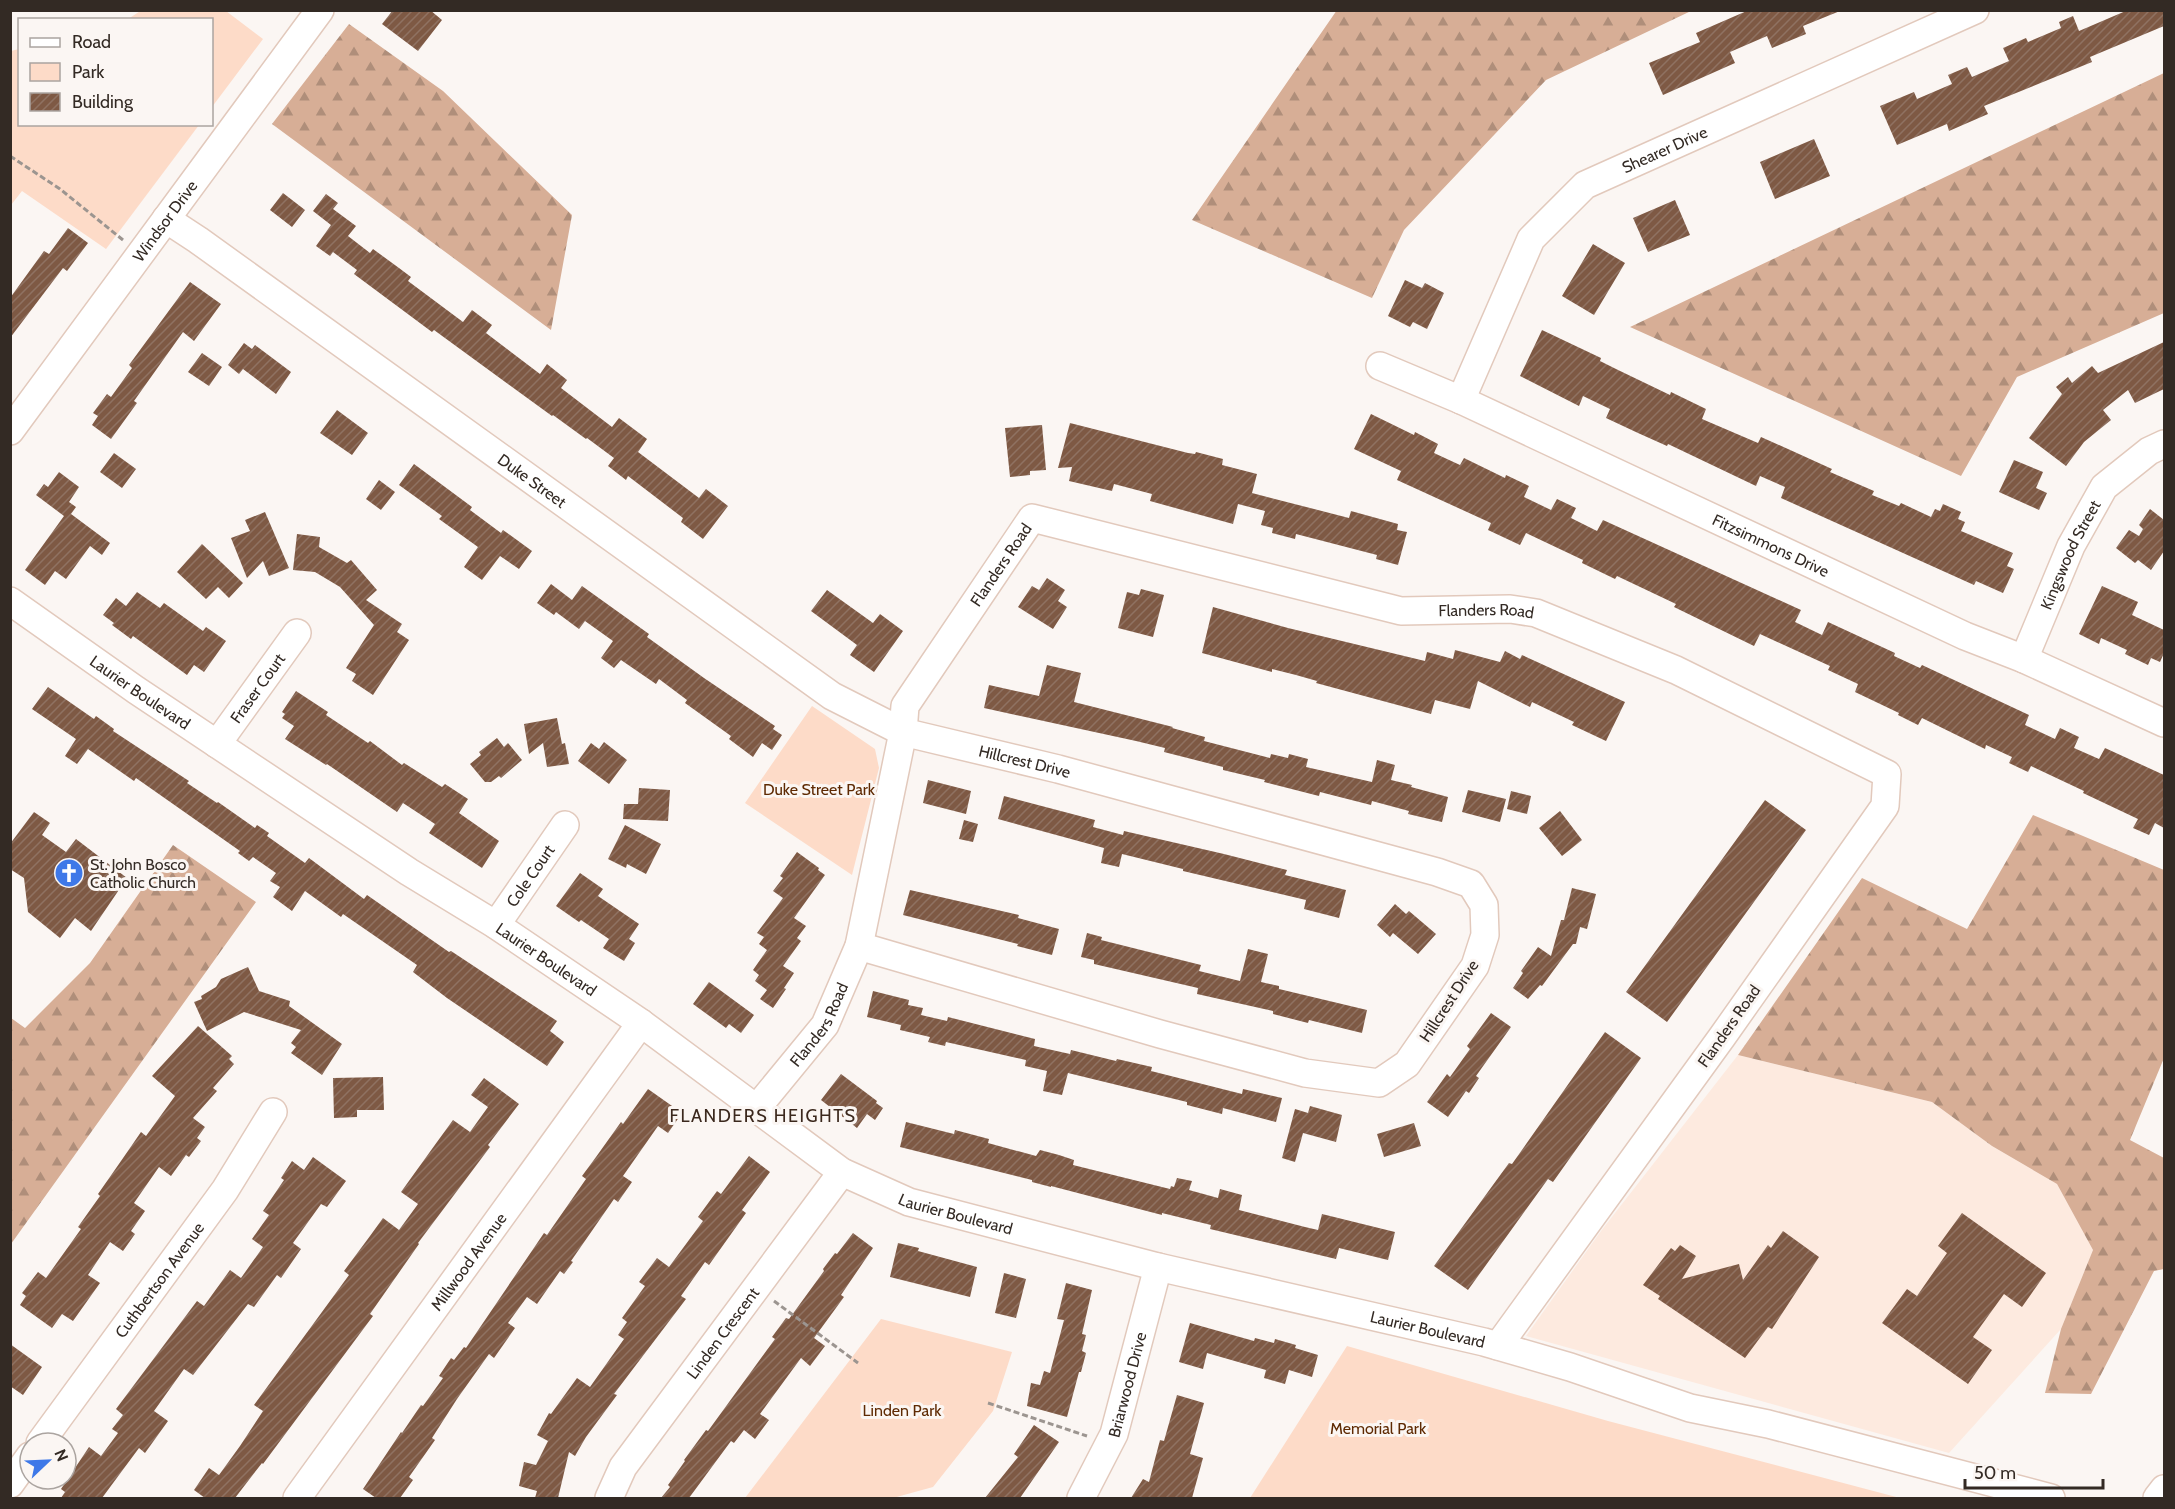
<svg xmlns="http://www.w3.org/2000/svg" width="2175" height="1509" font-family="Cabin,sans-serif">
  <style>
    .built { fill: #fdeadf }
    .forest { fill: url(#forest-firs) }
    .park { fill: #fddbc8 }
    .building { fill: url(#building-hatch) }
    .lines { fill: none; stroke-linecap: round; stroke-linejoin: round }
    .minor-casing { stroke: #e2c9bc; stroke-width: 30 }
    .path { stroke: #9c9590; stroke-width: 3; stroke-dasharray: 6 3; stroke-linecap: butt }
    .minor { stroke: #fff; stroke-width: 27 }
    .labels { text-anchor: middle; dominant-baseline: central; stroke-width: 6; stroke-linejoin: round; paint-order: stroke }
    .street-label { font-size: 16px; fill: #332a24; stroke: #fbf6f3 }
    .park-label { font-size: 16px; fill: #5e2a03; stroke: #fbf6f3 }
    .poi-label { font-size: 16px; fill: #332a24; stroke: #fbf6f3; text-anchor: start }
    .neighbourhood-label { font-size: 18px; letter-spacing: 1.5px; fill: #3b281d; stroke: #fbf6f3 }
  </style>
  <defs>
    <pattern id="forest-firs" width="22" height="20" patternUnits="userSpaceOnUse" patternTransform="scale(1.5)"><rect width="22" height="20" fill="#d7ae96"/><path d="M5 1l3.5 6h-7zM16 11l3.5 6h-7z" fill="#af8e7a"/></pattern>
    <pattern id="building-hatch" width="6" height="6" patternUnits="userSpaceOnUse" patternTransform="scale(1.5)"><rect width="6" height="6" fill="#7e5944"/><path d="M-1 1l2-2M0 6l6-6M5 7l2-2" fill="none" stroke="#8f7262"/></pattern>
  </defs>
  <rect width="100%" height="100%" fill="#fbf6f3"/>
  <path class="built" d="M1738 1055 1932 1102 1992 1146 2057 1184 2093 1250 2061 1329 1949 1453 1526 1336 1601 1231Z"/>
  <path class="forest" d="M1337 10H1691V11L1546 80 1404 230 1372 298 1192 220Z
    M349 24 443 91 572 215 551 330 272 124Z
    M2164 73V313L2017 377 1961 476 1630 327Z
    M2033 815 2164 870V1058L2130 1140 2164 1158V1269L2154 1271 2091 1394 2045 1393 2061 1329 2093 1250 2057 1184 1992 1146 1932 1102 1738 1055 1862 878 1967 929Z
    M173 845 256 902 11 1244V1018L25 1028 90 963Z"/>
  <path class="park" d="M142 10 226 11 263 39 212 107V20L128 19Z
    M19 49 20 124 199 125 106 249 22 191 11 205V51Z
    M812 706 875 749 879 768 852 875 745 803Z
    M881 1319 1012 1352 993 1411 933 1487 893 1498H745Z
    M1347 1346 1608 1421 1900 1498H1250Z"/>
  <path class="building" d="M393 10H430L442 20 418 51 382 24Z
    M1749 10 1840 11 1803 26 1806 34 1772 48 1767 36 1730 52 1735 63 1663 95 1649 63 1700 42 1696 33Z
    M2128 10H2164V26L2090 57 2092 62 1984 106 1988 114 1949 131 1947 124 1897 145 1880 106 1914 92 1917 99 1952 84 1948 75 1967 67 1972 77 2009 61 2003 48 2026 38 2028 42 2061 28 2059 22 2073 16 2079 31Z
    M1814 139 1830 176 1775 199 1760 162Z
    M283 193 305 210 292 227 270 210Z
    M326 194 338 203 333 209 356 226 348 236 370 253 373 249 399 268 411 277 408 281 463 322 472 310 492 325 486 333 540 374 547 364 567 380 561 388 612 427 619 418 647 439 638 452 699 498 706 489 728 506 703 539 681 522 683 518 628 476 626 480 608 466 614 458 587 438 586 439 553 415 552 416 434 330 432 332 354 274 357 270 333 252 330 256 316 246 331 225 313 211Z
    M1675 200 1690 235 1648 252 1633 218Z
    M68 228 88 243 67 271 63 268 10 338V298L44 251 49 254Z
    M1593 244 1625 263 1594 315 1562 296Z
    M1405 280 1422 288 1425 283 1444 293 1427 329 1413 322 1410 327 1388 316Z
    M190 282 221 304 194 341 183 332 134 401 137 403 111 439 92 425 98 416 93 413 107 394 111 397 132 368 129 365Z
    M1542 330 1601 358 1600 361 1616 369 1670 395 1671 392 1706 409 1702 419 1758 443 1761 437 1788 449 1832 469 1830 472 1874 491 1872 495 1899 506 1901 503 1931 517 1935 509 1940 511 1943 504 1961 512 1958 519 1965 522 1961 531 2013 553 2007 566 2014 569 2003 593 1976 581 1974 585 1781 498 1785 487 1760 476 1756 486 1668 444 1667 446 1638 433 1606 418 1610 409 1583 396 1579 406 1520 376Z
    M2164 342V389L2135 403 2128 390 2103 410 2111 420 2084 442 2066 466 2029 438 2062 394 2056 387 2068 377 2072 383 2092 366 2098 373Z
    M244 343 252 349 255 345 291 372 276 394 243 369 239 374 228 365Z
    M202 353 222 367 209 386 188 372Z
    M337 410 368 433 352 455 320 433Z
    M1371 414 1414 435 1415 432 1438 444 1434 453 1460 465 1464 458 1505 478 1506 475 1529 486 1524 497 1551 510 1557 499 1576 508 1571 518 1597 531 1603 520 1801 610 1795 622 1822 635 1828 622 1895 653 1894 656 1920 668 1922 665 2029 715 2025 725 2055 739 2060 728 2079 737 2074 748 2099 759 2105 748 2164 775V828L2155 823 2149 835 2133 828 2138 819 2083 793 2084 791 2031 766 2028 772 2009 763 2012 757 1986 745 1985 749 1922 718 1918 725 1898 715 1899 713 1855 692 1858 684 1828 670 1830 666 1760 634 1754 646 1674 607 1676 604 1617 576 1615 579 1582 563 1583 560 1526 533 1520 545 1488 530 1491 523 1397 480 1401 471 1354 449Z
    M1070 423 1188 453 1195 454 1196 452 1223 459 1222 465 1257 474 1252 493 1349 518 1351 511 1398 524 1397 530 1407 532 1398 565 1376 559 1377 555 1296 534 1295 539 1272 533 1273 528 1261 525 1265 511 1238 504 1233 524 1150 501 1152 494 1114 484 1112 491 1069 481 1072 467 1058 468Z
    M1042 425 1046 470 1030 471V475L1010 477 1005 428Z
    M114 453 136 469 122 488 100 472Z
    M2014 460 2043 472 2036 488 2047 493 2039 510 1999 492Z
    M414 464 472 507 470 510 501 533 503 530 532 551 519 569 500 556 482 580 464 567 478 547 439 519 442 516 399 485Z
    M59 472 79 487 69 502 76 507 71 514 110 543 102 555 90 546 66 579 55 571 45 585 25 570 64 516 36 495 44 484 48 487Z
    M379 480 395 492 381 510 366 499Z
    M2150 509 2164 520V551L2151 570 2138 560 2135 563 2116 548 2129 530 2139 536 2143 529 2139 525Z
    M265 512 289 568 269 576 263 561 247 578 231 538 250 531 245 520Z
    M297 534 320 537 319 547 347 563 351 560 377 590 366 600 402 624 397 632 409 640 373 695 352 681 356 674 346 668 374 625 340 587 315 572 293 570Z
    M202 544 243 583 229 598 218 587 206 599 177 572Z
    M1047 578 1065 590 1058 601 1067 607 1053 629 1018 607 1032 586 1039 590Z
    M551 584 572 600 582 586 649 634 647 637 704 678 775 726 773 729 782 735 772 750 762 743 753 757 729 739 731 736 685 703 687 700 659 679 656 684 621 660 614 668 601 658 613 641 585 621 579 629 556 612 554 615 537 603Z
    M2102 586 2138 602 2132 615 2164 630V653L2160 662 2151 658 2148 665 2125 654 2127 650 2101 638 2099 644 2079 634Z
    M1141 589 1164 595 1153 637 1118 628 1127 592 1139 595Z
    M827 590 873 623 880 614 903 631 874 672 850 655 857 645 811 611Z
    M137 592 160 608 164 603 203 631 206 627 226 641 204 672 194 665 187 675 133 636 131 639 112 625 114 623 103 615 116 598 126 606Z
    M1213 607 1288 628 1425 661 1427 652 1453 659 1455 650 1500 662 1505 651 1520 659 1522 655 1625 702 1606 741 1572 725 1574 722 1532 702 1530 707 1478 681 1470 709 1435 700 1431 714 1316 683 1317 681 1296 675 1272 669V672L1202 653Z
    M1047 665 1081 673 1074 702 1173 727 1172 728 1205 737 1204 741 1270 758 1271 754 1288 758 1289 754 1308 759 1306 767 1372 782 1377 760 1395 765 1391 780 1412 785 1411 787 1448 797 1442 822 1408 814 1409 811 1372 801 1371 805 1320 792 1319 796 1264 782 1265 780 1223 770V767L1164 752 1165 748 1136 741 984 708 989 685 1039 696Z
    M48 687 94 719 96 716 114 729 113 731 189 781 187 783 217 803 218 802 255 828 257 825 269 833 267 836 305 863 309 858 364 899 367 895 449 952 451 951 557 1021 550 1031 564 1042 547 1066 447 998 413 972 417 965 343 914 341 917 305 891 292 911 273 897 280 887 270 881 276 873 253 857 249 861 238 853 240 851 136 778 134 781 88 749 77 764 65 756 76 739 32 709Z
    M296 691 328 712 326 715 368 743 370 741 402 765 404 763 442 787 445 784 468 799 459 813 499 841 482 868 429 833 435 824 403 803 397 812 327 764 326 765 285 739 294 726 282 718 285 714 282 712Z
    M557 718 562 744 565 743 569 764 547 767 543 743 529 754 524 724Z
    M497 738 504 747 508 743 522 760 501 778 499 776 491 782H485L470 764 481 755 479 752Z
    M604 742 627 760 609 784 578 761 591 743 599 749Z
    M928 780 971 791 966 814 923 803Z
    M639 788 670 790 668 821 623 819 624 804H638Z
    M1468 790 1506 799 1500 822 1462 812Z
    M1511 791 1531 796 1527 814 1507 809Z
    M1004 796 1095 820 1093 827 1123 835 1124 831 1224 854 1287 870 1285 875 1346 890 1339 918 1304 909 1306 900 1183 871V869L1122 854 1119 867 1101 863 1104 848 998 819Z
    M1765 800 1806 830 1667 1022 1626 992Z
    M1560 811 1582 840 1562 856 1539 828Z
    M34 812 50 823 42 835 66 852 76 839 127 878 91 931 75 918 60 938 28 912 24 878 10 869V844Z
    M964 820 978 824 973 842 959 839Z
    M625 825 661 844 646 874 627 864 626 868 608 859Z
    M797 852 819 868 818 870 825 875 794 918 806 926 797 938 801 941 783 966 794 973 784 988 786 989 773 1008 760 999 767 990 755 981 759 975 753 970 767 950 759 944 764 937 757 933 783 898 773 891 783 878 780 876Z
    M580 873 603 889 598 896 639 924 629 939 635 943 624 961 603 948 609 939 581 920 579 922 556 906Z
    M1572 888 1596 894 1587 929 1580 927 1576 944H1573L1542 986 1540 985 1528 999 1513 988 1523 973 1521 971 1538 947 1551 956 1561 920H1564Z
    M910 890 1019 915 1018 918 1059 929 1052 955 1017 946 1018 944 903 915Z
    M1395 904 1406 914 1409 911 1436 934 1418 954 1393 933 1390 937 1377 925Z
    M1087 933 1102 937 1101 940 1201 965 1199 971 1240 981 1248 949 1268 954 1261 982 1279 986V989L1367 1010 1362 1033 1309 1020 1308 1023 1273 1014V1011L1197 994 1198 988 1094 964V960L1081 957Z
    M248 967 259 991 290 1001 289 1006 342 1044 322 1075 291 1053 296 1047 291 1043 301 1030 244 1012 207 1031 194 1002 202 999 201 996 216 987 221 979Z
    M709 982 754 1015 741 1033 729 1024 726 1028 693 1004Z
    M873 991 909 1000 908 1005 923 1008 921 1015 947 1021 948 1017 1035 1039 1034 1046 1070 1054 1071 1050 1116 1061 1117 1059 1152 1067 1151 1071 1242 1094 1243 1089 1282 1098 1276 1122 1223 1108 1222 1114 1187 1105V1102L1068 1073 1062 1095 1043 1091 1047 1071 1025 1066 1026 1060 946 1042 945 1046 928 1042 930 1037 900 1030 901 1025 867 1017Z
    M1491 1013 1511 1027 1476 1076 1479 1078 1469 1093 1466 1091 1448 1117 1427 1102 1447 1074 1450 1077 1470 1049 1467 1046Z
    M198 1026 232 1056 229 1059 234 1064 213 1088 217 1091 193 1118 205 1127 197 1138 201 1141 189 1157 186 1155 171 1176 159 1167 134 1203 145 1211 131 1231 135 1234 123 1251 110 1242 88 1275 100 1283 73 1321 62 1314 52 1328 20 1305 26 1296 22 1293 38 1272 46 1278 81 1229 78 1227 100 1196 98 1194 121 1161 141 1132 146 1136 175 1096 152 1076Z
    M1605 1032 1641 1058 1553 1182 1548 1179 1468 1290 1434 1266 1509 1163 1512 1164Z
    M841 1074 877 1101 876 1103 883 1108 875 1120 867 1114 857 1128 821 1100Z
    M383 1077 384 1110H357V1117L334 1118 333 1078Z
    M484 1078 519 1104 488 1145 490 1147 418 1243 419 1244 370 1314 373 1316 263 1464 262 1463 235 1498H205L194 1490 209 1468 219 1475 240 1446 263 1411 254 1405 349 1275 344 1271 370 1236 383 1218 399 1230 418 1204 401 1192 437 1142 453 1120 470 1132 488 1107 471 1095Z
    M648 1089 682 1113 668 1133 658 1126 623 1176 632 1182 618 1202 614 1199 571 1261 573 1262 564 1274 560 1271 537 1304 527 1297 508 1323 515 1328 494 1358 489 1354 457 1399 432 1438 435 1440 409 1477 413 1480 400 1498H376L363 1489 401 1432 402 1433 421 1405 423 1406 443 1378 439 1376 451 1358 454 1360 464 1347 466 1348 544 1233 547 1235 586 1179 582 1176 596 1157 621 1122 623 1124Z
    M1310 1106 1342 1115 1336 1142 1303 1133 1295 1162 1282 1158 1295 1109 1308 1113Z
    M906 1122 954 1134 955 1130 989 1139 988 1143 1036 1156 1040 1150 1059 1155 1074 1160 1073 1165 1170 1189 1171 1186 1174 1187 1177 1178 1192 1181 1189 1190 1218 1198 1220 1189 1242 1195 1239 1210 1305 1227 1318 1230 1322 1214 1395 1232 1388 1260 1339 1248 1336 1259 1210 1229 1211 1225 1162 1213V1215L1051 1186V1187L1032 1182V1180L900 1147Z
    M1414 1123 1421 1146 1384 1157 1377 1134Z
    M749 1156 770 1172 742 1210 746 1213 709 1265 705 1262 681 1296 686 1299 614 1394 617 1395 586 1437 575 1456 569 1452 558 1498H535L537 1491 519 1486 524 1462 536 1465 548 1441 537 1435 549 1413 551 1414 577 1378 590 1387 624 1339 618 1335 627 1322 622 1318 645 1286 639 1282 657 1258 669 1267 703 1221 698 1217 717 1191 721 1194Z
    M313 1157 346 1181 327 1207 321 1204 293 1243 301 1249 281 1278 277 1275 254 1307 248 1304 193 1375 184 1369 154 1411 168 1421 145 1453 139 1448 102 1498H61L65 1492 61 1489 89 1447 101 1456 118 1433 112 1429 123 1415 116 1409 197 1301 204 1306 230 1270 241 1278 263 1247 252 1239 269 1215 263 1211 284 1180 281 1178 292 1161 304 1170Z
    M1962 1213 2046 1273 2022 1307 2004 1294 1973 1337 1992 1350 1968 1384 1882 1323 1907 1289 1917 1296 1947 1253 1938 1246Z
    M1783 1231 1819 1257 1772 1329 1768 1327 1745 1358 1658 1299 1660 1296 1643 1285 1671 1248 1675 1251 1680 1245 1696 1256 1682 1279 1739 1264 1743 1280 1768 1245 1771 1248Z
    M853 1233 873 1248 841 1295 844 1297 814 1338 825 1346 810 1366 801 1358 760 1414 769 1420 755 1439 744 1430 734 1443 731 1441 689 1498H661L670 1487 668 1485 685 1461 684 1460 706 1430 708 1431 775 1339 772 1337 786 1318 789 1319 824 1271 823 1269 835 1253 837 1254Z
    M898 1243 919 1248 918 1251 977 1267 970 1297 890 1277Z
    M1004 1273 1026 1279 1016 1318 995 1313Z
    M1066 1283 1092 1290 1082 1334 1086 1335 1082 1351 1086 1353 1081 1372H1079L1067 1417 1027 1406 1031 1383 1040 1385 1044 1371 1050 1373 1064 1320 1057 1319Z
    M1190 1323 1254 1341 1255 1338 1274 1343 1275 1339 1296 1345 1295 1348 1318 1355 1312 1377 1289 1370 1285 1384 1264 1378 1266 1370 1207 1353 1203 1369 1179 1362Z
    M10 1344 42 1367 23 1395 10 1386Z
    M1177 1395 1204 1403 1190 1454 1203 1458 1192 1498H1131L1143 1479 1149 1482 1160 1440 1164 1441Z
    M1034 1425 1059 1442 1020 1498H985L1018 1457 1014 1454Z"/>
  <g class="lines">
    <g class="minor-casing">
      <g id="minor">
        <path id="s1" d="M166 219 198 240 832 696 903 732 1058 769 1437 872 1471 884 1484 905 1485 935 1475 966 1407 1064 1379 1083 1305 1073 1160 1034 859 946"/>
        <path id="s2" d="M1380 366 1461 400 1965 636 2024 659 2164 723"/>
        <path id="s3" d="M1461 400 1531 239 1585 185 1975 10"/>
        <path id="s4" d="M10 431 320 10"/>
        <path id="s5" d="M10 601 136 690 409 872 496 925 641 1023 842 1172 909 1202 1158 1267 1484 1342 1570 1367 1690 1408 1768 1424 2051 1498"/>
        <path id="s6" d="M2024 659 2071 546 2104 487 2149 451 2164 444"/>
        <path id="s7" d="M217 744 297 633"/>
        <path id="s8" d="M496 925 565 825"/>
        <path id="s9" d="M756 1109 825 1025 859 946 903 732 905 706 1032 518 1401 611 1510 609 1536 613 1676 670 1887 774 1885 806 1722 1037 1498 1346"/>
        <path id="s10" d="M40 1443 225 1190 273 1112"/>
        <path d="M10 1484 30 1456"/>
        <path id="s11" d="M297 1498 641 1023"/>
        <path id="s12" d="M609 1498 623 1467 842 1172"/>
        <path id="s13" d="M1081 1498 1114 1434 1158 1267"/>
        <path d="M2157 1498 2164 1489"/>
      </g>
    </g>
    <path class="path" d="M10 156 60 189 123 240
      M774 1301 858 1363
      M988 1403 1087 1436"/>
    <use href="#minor" class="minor"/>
  </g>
  <defs>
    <g id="church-disc" transform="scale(1.5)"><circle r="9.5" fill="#3e78e8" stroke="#fbf6f3"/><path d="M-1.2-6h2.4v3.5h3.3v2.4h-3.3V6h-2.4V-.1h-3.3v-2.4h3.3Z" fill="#fff"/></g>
  </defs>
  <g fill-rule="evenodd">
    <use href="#church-disc" x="69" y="873"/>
  </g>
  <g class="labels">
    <g class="street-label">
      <text stroke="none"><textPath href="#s3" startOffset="339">Shearer Drive</textPath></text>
      <text stroke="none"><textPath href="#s4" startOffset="261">Windsor Drive</textPath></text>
      <text stroke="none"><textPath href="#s1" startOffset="450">Duke Street</textPath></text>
      <text stroke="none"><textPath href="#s2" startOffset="430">Fitzsimmons Drive</textPath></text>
      <text stroke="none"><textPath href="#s6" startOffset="114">Kingswood Street</textPath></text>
      <text stroke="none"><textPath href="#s9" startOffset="610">Flanders Road</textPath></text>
      <text stroke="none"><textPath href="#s9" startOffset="1132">Flanders Road</textPath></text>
      <text stroke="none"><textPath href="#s7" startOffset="69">Fraser Court</textPath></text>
      <text stroke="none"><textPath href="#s5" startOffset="159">Laurier Boulevard</textPath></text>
      <text stroke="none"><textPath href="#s1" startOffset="1024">Hillcrest Drive</textPath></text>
      <text stroke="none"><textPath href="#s8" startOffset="60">Cole Court</textPath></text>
      <text stroke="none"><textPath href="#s5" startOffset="645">Laurier Boulevard</textPath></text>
      <text transform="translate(1449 1001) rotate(-57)">Hillcrest Drive</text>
      <text stroke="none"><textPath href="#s9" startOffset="106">Flanders Road</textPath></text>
      <text transform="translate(1729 1026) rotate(-55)">Flanders Road</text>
      <text stroke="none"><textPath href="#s5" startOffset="1131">Laurier Boulevard</textPath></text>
      <text stroke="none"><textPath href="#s11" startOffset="292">Millwood Avenue</textPath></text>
      <text stroke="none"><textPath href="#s10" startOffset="202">Cuthbertson Avenue</textPath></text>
      <text stroke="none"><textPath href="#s5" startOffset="1617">Laurier Boulevard</textPath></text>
      <text stroke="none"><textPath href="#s12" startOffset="201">Linden Crescent</textPath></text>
      <text stroke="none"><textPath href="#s13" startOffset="123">Briarwood Drive</textPath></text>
    </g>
    <g class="park-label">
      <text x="819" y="789">Duke Street Park</text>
      <text x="902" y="1410">Linden Park</text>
      <text x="1378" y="1428">Memorial Park</text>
    </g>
    <g class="poi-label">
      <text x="90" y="864">St. John Bosco<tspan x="90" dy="18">Catholic Church</tspan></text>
    </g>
    <g class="neighbourhood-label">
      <text x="763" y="1116">FLANDERS HEIGHTS</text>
    </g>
  </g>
  <rect width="2175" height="1509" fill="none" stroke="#332a24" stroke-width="24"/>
  <rect x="18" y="18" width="195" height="108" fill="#fbf6f3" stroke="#aba4a0" stroke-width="1.5"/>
  <rect x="30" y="38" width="30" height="9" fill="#ffffff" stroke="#aba4a0" stroke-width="1.5"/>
  <text x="72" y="48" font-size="18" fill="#332a24">Road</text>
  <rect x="30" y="63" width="30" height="18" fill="#fddbc8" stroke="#aba4a0" stroke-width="1.5"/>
  <text x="72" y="78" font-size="18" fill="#332a24">Park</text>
  <rect x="30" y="93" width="30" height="18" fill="url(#building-hatch)" stroke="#aba4a0" stroke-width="1.5"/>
  <text x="72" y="108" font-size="18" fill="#332a24">Building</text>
  <g transform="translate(48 1461) rotate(67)"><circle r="28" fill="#fbf6f3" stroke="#aba4a0" stroke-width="1.5"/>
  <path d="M0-4.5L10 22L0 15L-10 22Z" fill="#3e78e8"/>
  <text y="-9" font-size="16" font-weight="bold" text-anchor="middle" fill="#332a24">N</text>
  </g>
  <path d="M1965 1479v9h138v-9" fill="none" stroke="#332a24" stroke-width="3"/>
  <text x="1974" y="1479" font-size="18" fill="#332a24" stroke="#fbf6f3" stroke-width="4.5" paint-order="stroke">50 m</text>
</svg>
